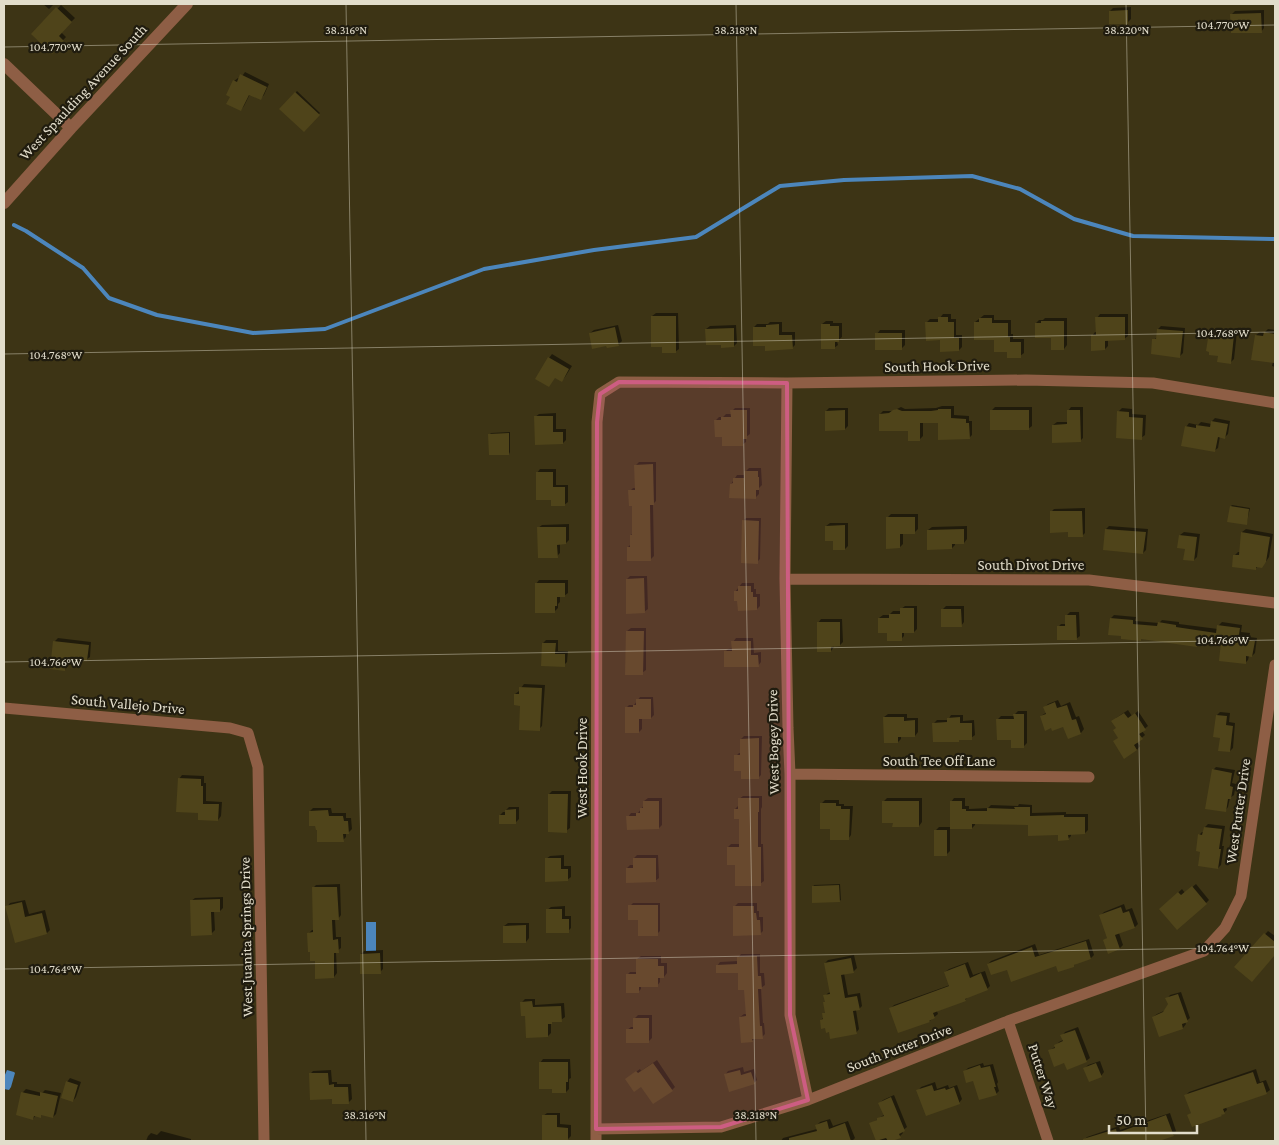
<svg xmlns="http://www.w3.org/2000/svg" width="1279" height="1145" font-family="'Crimson Pro',serif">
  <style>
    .water { fill: #4c86bc }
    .shadow { fill: #0007 }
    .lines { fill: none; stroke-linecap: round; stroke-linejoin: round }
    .stream { stroke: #4c86bc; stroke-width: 4 }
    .building { fill: #4f441a }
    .minor { stroke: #8e5e45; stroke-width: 11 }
    .tertiary { stroke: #8e5e45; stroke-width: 12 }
    .marked { fill: #cd5d82; fill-opacity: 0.2; stroke: #cd5d82; stroke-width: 4; stroke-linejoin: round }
    .ticks { fill: none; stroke: #e2ddcb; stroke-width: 1; stroke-opacity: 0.45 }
    .labels { text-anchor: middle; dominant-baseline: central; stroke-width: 4.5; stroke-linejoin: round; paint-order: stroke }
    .street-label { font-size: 15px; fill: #e2ddcb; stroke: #201c0f }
    .ticks-label { font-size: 12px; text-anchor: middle; fill: #e2ddcb; stroke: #201c0f; stroke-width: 4.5; stroke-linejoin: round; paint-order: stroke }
  </style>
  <rect width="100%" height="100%" fill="#3d3415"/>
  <path class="water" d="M366 922H376V951H366Z
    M7 1070 14 1072 15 1073 11 1087 9 1090 4 1089V1077Z"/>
  <path class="shadow" d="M43 4H54L49 9Z
    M61 5 75 18 61 32 66 37 52 52 33 34Z
    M1131 7V19L1128 22 1110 11 1113 8Z
    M1264 10V28L1261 32 1232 14 1235 11Z
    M245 72 269 84 264 95 261 98 250 94 244 106 241 110 231 96 234 81 238 78 240 79Z
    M297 91 320 113 304 130 281 109Z
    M656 313H678L679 349 675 352 663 346 652 316Z
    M943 314H951V319H956V335H962V347L959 350 941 339 927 322 930 319H939Z
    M1100 314H1128V336L1124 339H1108V346L1105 349 1092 336 1095 332H1097V318Z
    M984 315H994V320H1011V334H1013V339H1024V353L1020 356 1008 351 995 339 975 322Z
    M1045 318H1067V345L1064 349 1052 337 1036 323 1039 320H1043Z
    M826 321H833V323H842V337L837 341 838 345 834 348 822 324Z
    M770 322H782V332H795V345L792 348 766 344 754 327 757 324H768Z
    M618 325 622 341 618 345 590 333 594 330Z
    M736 325 737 343 734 346 722 343 706 329 710 326Z
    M1161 326 1185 328 1183 353 1180 356 1154 340 1158 336V329Z
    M1213 329 1237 332 1234 359 1230 363 1219 355 1210 333Z
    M1268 329 1275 330V367L1272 366 1273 362 1256 335 1260 332 1264 333Z
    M880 330H905V345L902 348 877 334Z
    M552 354 572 366 565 377 562 380 555 377 549 386V358Z
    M942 406H954V415L969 416V421H972V435L969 438 939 422H923V436L920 439 909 429 880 414 883 411H893L901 407 905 409 936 408Z
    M995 407H1032V426L1028 429 992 410Z
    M1071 407H1083V438L1080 441 1053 425 1057 422H1068V411Z
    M735 408H750V434L746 437V442L742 445 723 436 716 420 719 417H723L726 414H732V411Z
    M829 408H848V426L845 429 826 411Z
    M1122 408 1132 409V414L1146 415 1145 435 1141 438 1118 412Z
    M556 413V429H566V440L563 443 535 417 539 414Z
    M1215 418 1230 421 1228 434 1225 437 1220 436 1218 448 1214 451 1186 427 1189 423 1198 425 1201 422 1212 424V421Z
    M510 432V452L509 454 490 434 491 433Z
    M639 462H656V501L653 504 654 556 650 560 628 547 631 544V535L633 533V504L630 491 633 488H636V465Z
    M749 468H761L762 485 759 488V494L756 497 731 484 737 475H746V471Z
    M540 469H556V485H568V502L564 505 553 499 537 473Z
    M1232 505 1250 508 1247 522 1246 523 1231 506Z
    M1085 508V533L1082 536 1069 531 1051 512 1054 509Z
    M891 514H918V529L914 533H903V544L900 547 887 518Z
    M746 518H761L760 559 757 562 743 521Z
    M830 523H848V546L845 549 826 526Z
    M569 524V540L566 543H560V553L557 556 538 528 542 525Z
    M967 526V539L964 543H955V545L952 548 928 530 932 527Z
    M1109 526 1148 529 1146 550 1143 553 1106 529Z
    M1246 529 1273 534 1269 557 1265 563 1258 566 1255 569 1234 556 1238 552H1240L1242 532Z
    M1184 532 1200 534 1197 557 1194 560 1180 535Z
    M630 576H647L648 609 644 612 627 579Z
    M539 580H568V593L564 596H560V602L558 604V608L554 612 536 584Z
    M742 583H754V589H756V594H760V606L757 609 739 599 735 592Z
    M905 606H917V629L914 632H904V636L901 639 888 632 879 618 883 615H889L893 611H901V609Z
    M946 606H964V622L961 626 942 610Z
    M1070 612H1079L1080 636 1076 639 1058 627 1061 624H1067L1066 616Z
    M1114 615 1136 617 1135 621 1159 623 1162 620 1179 622V624L1218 629V626L1222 622 1242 625 1241 632 1250 633 1249 637 1257 638 1255 653 1252 656H1249L1248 660 1245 663 1223 640 1201 638 1200 642 1197 646 1142 638 1140 640 1122 635 1110 634 1111 618Z
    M821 619H842L843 642 840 645H834V647L831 651 818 623Z
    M631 628H646V670L642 673 627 631Z
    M58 638 91 642 90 657 86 660H69L68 666 65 670 55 641Z
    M736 638H753L754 653 761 652V662L758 666 725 652 728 649 733 648V642Z
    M546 640H558V651H568L567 662 564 665 543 643Z
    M524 684 545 685 542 726 539 729 521 704 515 694 519 691H521V688Z
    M640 697H653L654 715 651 718H642V729L639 732 626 708 629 705H634Z
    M1058 700 1061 706 1070 702 1076 717 1079 716 1084 729 1081 733 1068 737 1064 725 1041 716 1047 712 1045 707 1048 704Z
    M1128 710 1132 716 1138 711 1148 726 1142 731 1145 735 1137 742 1140 746 1137 750 1118 738 1119 737 1116 718Z
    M1018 711H1027V743L1024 746 1012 739 998 719 1001 716H1015V714Z
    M1220 712 1230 713 1229 722 1235 723 1233 748 1230 751 1221 737 1217 715Z
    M888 714H907V718H918V732L915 736H901V739L898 742 884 717Z
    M951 715H963V721L974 720 975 735 971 738 960 739 959 740 934 723 937 720H948Z
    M744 736H762L761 775 758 778 742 770 736 756 739 753H741V739Z
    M1216 767 1235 770 1232 783 1236 784 1234 795 1230 798 1228 807 1225 811 1213 770Z
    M182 775 204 776V783H206V801L222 802 221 816 218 820 199 812 179 779Z
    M552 791H571L570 828 566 831 549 794Z
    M743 796H762V807L761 809V844H763L764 881 760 884 736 863 728 847 731 844H740V818L735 809 738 806 739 799Z
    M648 798H662V825L659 828 628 817 631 813H638L644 805V801Z
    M887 798H922V822L919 826 884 801Z
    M954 798H965V806H969V809L988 808 991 805 1018 806 1019 804 1032 805V813L1066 812V814H1088V830L1085 833 1071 834V836L1068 839 1060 833 1029 823 975 822V825L972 828H950V851L946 855 936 830 939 827H951V802Z
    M825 800H839V804H844V806H853L851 835 848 839 822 803Z
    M509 807H519V819L516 822 500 815 503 812H506V810Z
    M313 808H331L332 813H346V818H351L352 829 348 833H346V837L343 840 318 829 310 811Z
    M1208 824 1225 826 1222 846H1224L1221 865 1218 868 1202 851 1199 835 1202 832H1204L1205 827Z
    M564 855V866H571V877L567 880 546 859 550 856Z
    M637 855H658L659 878 655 881 627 868 630 865H634V858Z
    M340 884 341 915 338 919H335L336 937H341V948L336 952 337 973 334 977 316 960 309 933 312 930H314L313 888 316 885Z
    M840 884 841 900 839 901 813 887 814 885Z
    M1196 884 1209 900 1206 903 1164 906 1182 889 1185 893Z
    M223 897V908L220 911H214L215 930 211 934 191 901 195 898Z
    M25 900 29 914 45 910 50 930 47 933 7 907 10 903Z
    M633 903H660V931L657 934 639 919 630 906Z
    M738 903H757V911H759V917H763V931L760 934 735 906Z
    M1124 904 1126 910 1132 908 1138 924 1135 927 1119 933 1123 945 1120 948 1109 952 1105 940 1108 937 1101 915 1104 912Z
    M565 906V916H571V928L568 931 547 910 551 907Z
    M508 923H529V938L526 942 504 926Z
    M1268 931 1275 936V954L1255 978 1236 967Z
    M1089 939 1094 955 1091 958 1077 963 1073 966 1057 964 1008 968 988 964 991 961 1035 944 1039 955Z
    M383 950V969L380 972 361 954 364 951Z
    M741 954H760V973H764L765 985 761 988 763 1023H764L765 1034 762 1037 755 1038 752 1041 740 1017 744 1014H747L745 989 739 972 717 966 720 962 738 961V958Z
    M854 955 857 968 853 972 844 973 848 995 860 993 862 1006 859 1009 856 1010 859 1029 856 1033 830 1031 821 1020 824 1017V1014L826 1011 825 996 828 993 831 992 825 963 828 960Z
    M641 956H661V963H667V973L664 977H660V982L657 986H641V989L638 992 627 975 630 972H638L637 959Z
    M968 962 973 975 985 971 990 986 987 989 969 996 965 1000 937 1011 938 1014 930 1021 899 1031 891 1008 894 1005 950 985 945 972 949 969Z
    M1181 992 1190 1018 1185 1022 1186 1024 1183 1028 1153 1017 1157 1014 1166 1010 1169 1004 1167 999 1170 995Z
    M525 999H535V1005L564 1003 565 1017 561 1020 553 1021 551 1023V1033L548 1036 527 1015 522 1002Z
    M638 1015H652V1038L648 1042 627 1030 631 1027H634V1019Z
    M1078 1027 1090 1058 1086 1061H1065L1049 1051 1056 1046 1059 1042 1063 1040 1062 1036 1065 1032Z
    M543 1059H570L571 1078 569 1079V1089L566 1092 553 1088 540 1063Z
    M657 1060 675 1087 672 1090 642 1085 630 1076 640 1069 641 1071Z
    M1100 1061 1104 1072 1101 1076 1085 1068 1088 1065Z
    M983 1063 984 1066 993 1064 998 1082 997 1084 999 1091 996 1094 964 1072 968 1068Z
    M743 1067 744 1072 754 1069 757 1080 754 1083 725 1075 728 1071Z
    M1256 1069 1260 1082 1266 1080 1270 1090 1266 1093 1226 1107 1227 1110 1221 1115H1189L1192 1112 1186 1095 1189 1092Z
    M331 1070 332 1082H337V1084H351L352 1099 348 1103 333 1098 310 1074 313 1071Z
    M70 1078 81 1082 76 1097 73 1101 67 1082Z
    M935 1082 937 1089 948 1085 949 1088 957 1085 962 1099 959 1103 918 1091 921 1087Z
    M26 1089 42 1093 45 1090 61 1093 56 1114 53 1117 42 1114 40 1116 36 1115 33 1119 23 1092Z
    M894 1095 907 1127 902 1131 903 1133 900 1136 888 1141H878L871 1124 885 1114 880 1103 883 1100Z
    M547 1113H560V1124L571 1125V1136L568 1139 543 1116Z
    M1170 1113 1176 1131 1173 1135 1155 1141H1084V1140L1087 1137 1119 1126 1120 1130Z
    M830 1119 833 1126 848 1121 855 1138 852 1141H781L783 1138 817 1129 816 1126 820 1122Z
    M161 1131 191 1139V1141H146L148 1136 151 1133 157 1135Z"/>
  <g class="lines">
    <path class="stream" d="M14 225 26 231 83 268 109 298 157 315 253 333 325 329 484 269 594 250 696 237 780 186 844 180 972 176 1020 189 1074 219 1133 236 1275 239"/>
  </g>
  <path class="building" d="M56 7 72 22 59 36 64 41 52 54 31 34Z
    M1128 10V24H1109V11Z
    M1261 13 1262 33H1231L1230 14Z
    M240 74 267 87 261 100 249 95 241 111 226 104 230 97 226 95 233 80 237 82Z
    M295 92 320 115 304 132 279 109Z
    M651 316H676V353H662V347H651Z
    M938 317H948V322H954V338H959V351L940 352V340L926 341 925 322H938Z
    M1095 317H1125V340L1105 341V350L1091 351V335H1096Z
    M979 318H992V323H1008V337H1010V342H1021V358H1007V352H994V340H974V322H979Z
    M1041 321H1064V350H1051V338H1035V323H1041Z
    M779 324V335H792L793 349 765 351V346H753V327H766V325Z
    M821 324H830V326H839V342H835V349H821Z
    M615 327 619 346 607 348 606 346 592 349 589 333Z
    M734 328V347L721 348V345H706L705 329Z
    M1157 329 1183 331 1180 358 1151 354 1152 339H1156Z
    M1209 332 1234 335 1231 364 1217 362 1218 356 1209 355V352L1206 351Z
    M1264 332 1275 334V363L1251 360 1255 335 1263 336Z
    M875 333H902V350H875Z
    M548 357 569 369 562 382 555 378 549 387 535 379Z
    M897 409 902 411H931L938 410V409H951V418L966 419V423H969L970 439 938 440V423H920V441H908V431H879V414L889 413 893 410Z
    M730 410H747V439H743V446H722V437H715L714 420H721V417H731Z
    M845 410V430L825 431V411Z
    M990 410H1029V430H990Z
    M1067 410H1080L1081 442 1052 443V425L1067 424Z
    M1117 411 1129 412V417L1143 418 1142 440 1116 438Z
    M534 416H553V432H563V444L535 445Z
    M1211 421 1228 424 1225 439 1218 437 1215 452 1181 446 1185 426 1196 428V425L1210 427Z
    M509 433V455H489L488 434Z
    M653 464 654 505H650L651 561H627V547H630V535H632V506H629L628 490H635L634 465Z
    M744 471H758V477H759V490H756V499L729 498 730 484 733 483V478H744Z
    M536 472H553V487H565V506H551V500H536Z
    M1230 506 1249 509 1247 525 1227 522Z
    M1050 511H1082L1083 537H1068V532L1050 533Z
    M886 517H915V534H900V548L886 549Z
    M742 520 759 521 758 564 741 563Z
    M845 525V550H833V541H825V526Z
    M537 527H566V544L557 545 558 558H538Z
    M964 529V544H952V549L927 550V530Z
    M1105 529 1146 532 1143 554 1103 550Z
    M1241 532 1270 537 1266 562 1262 568 1256 567V570L1232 567 1233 555H1239Z
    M1179 535 1197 537 1194 561 1183 560 1185 549 1177 548Z
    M644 578 645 613 626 614V579Z
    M535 583H565V597H557V606H555V613H535Z
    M738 586H751V592H753V597H757V610L738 611 737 601H734V591H738Z
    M900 608H914V633H902V641H887V633H878V618H889V614H900Z
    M941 609H961L962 627H941Z
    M1065 615H1076L1077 640H1057V626H1065Z
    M1110 618 1133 620V624L1157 626 1158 622 1176 625V627L1216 633 1217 625 1240 628 1239 635 1247 636 1246 640 1255 641 1252 657 1246 656V664L1219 661 1221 642 1198 639 1197 647 1141 639V641L1121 639V636L1108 635Z
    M817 622H840V646L831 647V652H817Z
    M626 631H644L643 675H625Z
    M53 641 89 645 87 661 77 660 76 662 67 661 65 671 50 669Z
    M731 641H751V655H758L759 667H724V651H732Z
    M542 643H556L555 654H565V667L541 666Z
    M519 687 542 688 540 731 519 730 520 706 514 705V694H519Z
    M636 699H651V719H639V733H625V707H633V705H636Z
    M1055 702 1057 708 1067 705 1072 720 1076 719 1081 734 1068 739 1063 727 1052 731 1051 728 1045 731 1040 716 1046 714 1043 707Z
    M1124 713 1128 718 1135 713 1146 730 1139 734 1143 739 1134 745 1137 750 1124 759 1113 741 1118 738 1113 730 1116 728 1111 721Z
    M1013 714H1024V748H1011V740H997L996 719H1014Z
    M1216 715 1227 716 1226 725 1233 726 1230 752 1218 751 1220 738 1213 737Z
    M883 717H904V721L915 720V737H898V743H884Z
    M960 717V723H972V740H959V742H933L932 723 947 722V718Z
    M759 738V779H741V771H734V755H740V739Z
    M1212 769 1232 773 1230 786 1233 787 1231 799H1228L1226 812 1205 809Z
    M178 778 201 779V786H203V804H219L218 821 198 820V813L176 812Z
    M548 794H568L567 833 548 832Z
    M738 798H759V812H758V847H761V886H735V865H727V847H739V819H734V809H738Z
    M643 801H659V829L627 830 626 816H636V813H640V808H643Z
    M882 801H919V827H892L893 823H882Z
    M950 801H962V809H966V811H987V808L1015 809 1014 807H1030V816L1064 815V817H1085V834L1068 835 1069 840 1058 841V835L1028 836V825L972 824V829H950Z
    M820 803H836V806H841V809H850L849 840H830V829H820Z
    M516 809V824H499V815H505V810Z
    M328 810 329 816H343L344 821H348L349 834H343L344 842H317V830H316L315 826H309V811Z
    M1204 827 1222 829 1219 849H1221L1218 869 1198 866 1200 852 1196 851 1198 834 1202 835Z
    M934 830H947V856H934Z
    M545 858H561V869H568V881L545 882Z
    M633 858H656V882L626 883V868H633Z
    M839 885 840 902 812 903V886Z
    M1192 886 1207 904 1177 930 1159 909 1178 892 1181 895Z
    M312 887H337L339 920H332L333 940 338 939 339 953H334V978L315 979V961H310V952H308L307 933 313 932Z
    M220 899V912H211L212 935 191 936 190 900Z
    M22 902 25 917 42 913 47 934 15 943 5 906Z
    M628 905H658V936H638V920H628Z
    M733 906H754V913H756L757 920H760L761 935 733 936Z
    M1121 907 1123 913 1129 911 1135 928 1115 935 1120 949 1108 954 1103 940 1107 938 1099 915Z
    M546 909H562V919H569V933H546Z
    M526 925V943H503V926Z
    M1264 933 1275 942V955L1252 982 1234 967Z
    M1086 941 1091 959 1074 965V967L1058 972 1056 966 1011 982 1007 970 991 975 987 964 1032 947 1035 957Z
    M380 953 381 974H360V954Z
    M757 956 758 976H761L762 989H758L760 1026H762L763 1039H752L753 1042 741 1043 739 1017 746 1016 744 990H738V973H716V965L737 964V957Z
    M851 958 854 973 841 975 845 998 857 996 860 1010 853 1011 857 1034 830 1039 829 1032 826 1033 825 1028 821 1029 820 1020 823 1019 822 1013H825L823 1002H825L823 995 830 994 824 963Z
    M636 959H658V966H664V978H658V987H639V993H626V974H636Z
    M965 964 970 978 981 973 988 990 965 999 966 1001 933 1013 935 1018 929 1021 930 1022 898 1033 889 1008 949 986 944 972Z
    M1178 994 1188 1022 1182 1024 1183 1029 1159 1037 1152 1017 1163 1012 1168 1004 1165 998Z
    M532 1001 533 1007 561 1006 562 1022H552V1024H548V1037L526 1038 525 1016H521L520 1002Z
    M633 1018H649V1043H626V1029H633Z
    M1075 1030 1087 1062 1067 1070 1064 1063 1054 1067 1048 1050 1055 1048 1054 1045 1063 1041 1060 1035Z
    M539 1062H568V1082H566V1093H552V1089H539Z
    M653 1063 673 1091 653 1104 641 1087 634 1092 625 1079 636 1071 638 1073Z
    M1096 1063 1102 1077 1089 1082 1083 1068Z
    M980 1065 981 1068 990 1066 996 1087H994L997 1095 979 1100 973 1081 966 1083 963 1071Z
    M740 1070 741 1075 751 1072 755 1084 729 1092 724 1074Z
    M1253 1072 1257 1084 1263 1082 1267 1094 1223 1109 1225 1114 1221 1115 1222 1116 1192 1127 1187 1115 1191 1113 1184 1095Z
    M309 1073H328L329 1085 334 1084V1087H348L349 1104H332V1099L310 1100Z
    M66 1081 78 1085 73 1102 61 1098Z
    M932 1085 934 1091 945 1088 946 1090 954 1087 960 1104 926 1116 916 1090Z
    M21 1092 40 1096V1092L58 1096 53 1118 41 1115V1118L34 1116 33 1120 16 1115Z
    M891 1097 905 1131 899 1134 901 1138 892 1141H888L886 1138 876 1141 869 1123 877 1120V1118L884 1116 878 1103Z
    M542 1115H557V1127L568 1128V1140L542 1141Z
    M1166 1115 1174 1136 1159 1141H1083V1139L1116 1129 1117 1133Z
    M827 1121 829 1129 845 1123 851 1141H789V1138L817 1131 815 1125Z"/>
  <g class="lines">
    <path class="minor" d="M787 383 785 579 788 728 790 774V1015L808 1100
      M785 579 1089 580 1275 603
      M4 708 230 728 248 733 258 767 264 1141
      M790 774 1089 777
      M1008 1021 1048 1141
      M596 1129 721 1127 808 1100 1008 1021 1204 951 1225 928 1241 896 1275 665
      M596 1141 597 422 600 394 619 382 787 383 1026 380 1153 383 1275 403"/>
    <path class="tertiary" d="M4 64 71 128
      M4 203 71 128 187 4"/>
  </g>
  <path class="marked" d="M619 382 787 383 790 1015 808 1100 721 1127 596 1129 597 422 600 394Z"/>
  <path class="ticks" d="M346 4 366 1141M736 4 756 1141M1126 4 1146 1141M4 47 1275 25M4 354 1275 332M4 662 1275 640M4 969 1275 947"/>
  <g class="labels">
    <g class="street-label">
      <text transform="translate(83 92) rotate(-47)">West Spaulding Avenue South</text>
      <text transform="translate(937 366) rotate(-1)">South Hook Drive</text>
      <text x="1031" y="565">South Divot Drive</text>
      <text transform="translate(128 704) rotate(5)">South Vallejo Drive</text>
      <text transform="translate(773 742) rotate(-91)">West Bogey Drive</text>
      <text x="939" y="761">South Tee Off Lane</text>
      <text transform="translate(582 768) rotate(-90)">West Hook Drive</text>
      <text transform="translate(1238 811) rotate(-82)">West Putter Drive</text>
      <text transform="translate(246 937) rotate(-91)">West Juanita Springs Drive</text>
      <text transform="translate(899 1048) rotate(-21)">South Putter Drive</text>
      <text transform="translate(1043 1076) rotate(72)">Putter Way</text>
    </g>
  </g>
  <g class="ticks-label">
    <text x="1223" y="29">104.770°W</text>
    <text x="346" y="34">38.316°N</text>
    <text x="736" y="34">38.318°N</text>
    <text x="1127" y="34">38.320°N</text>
    <text x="56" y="51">104.770°W</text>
    <text x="1223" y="337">104.768°W</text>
    <text x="56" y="359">104.768°W</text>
    <text x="1223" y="644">104.766°W</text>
    <text x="56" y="666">104.766°W</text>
    <text x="1223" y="952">104.764°W</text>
    <text x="56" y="973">104.764°W</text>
    <text x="365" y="1119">38.316°N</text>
    <text x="756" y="1119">38.318°N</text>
  </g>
  <rect width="1279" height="1145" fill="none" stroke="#e2ddcb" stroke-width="10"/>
  <path d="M1109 1125v8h88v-8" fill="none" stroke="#e2ddcb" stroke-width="2.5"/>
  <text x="1116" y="1125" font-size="15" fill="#e2ddcb" stroke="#201c0f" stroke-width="4" paint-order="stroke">50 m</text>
</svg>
